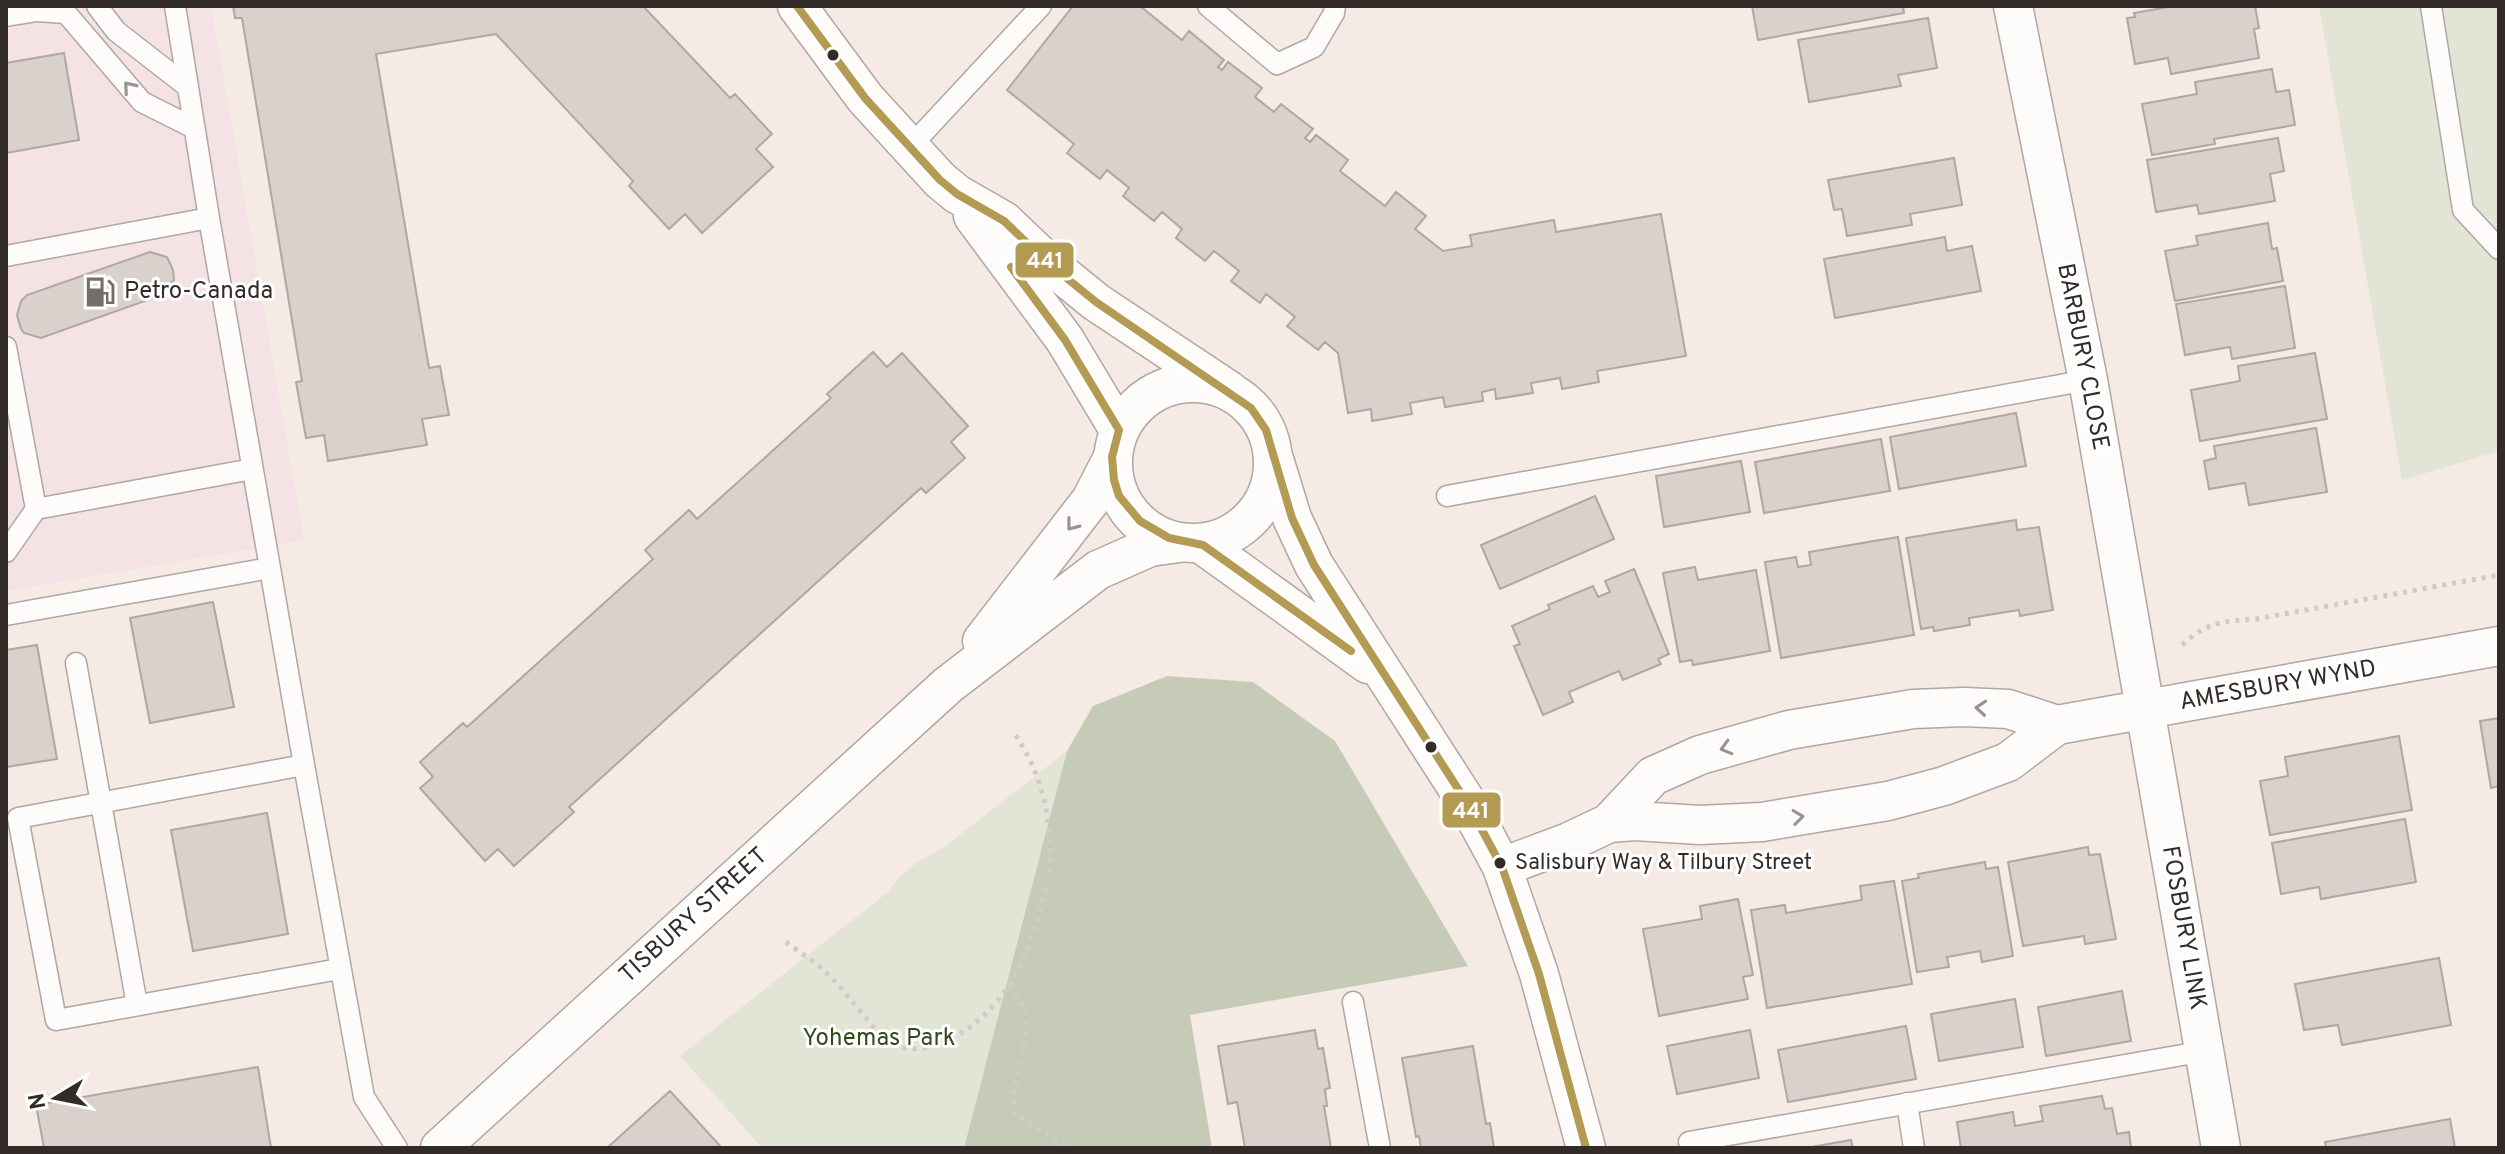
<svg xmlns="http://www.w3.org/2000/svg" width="2505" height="1154" font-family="Overpass,sans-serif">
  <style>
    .commercial { fill: #f4e2e4 }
    .green { fill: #e2e4d6 }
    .forest { fill: #c6cbb8 }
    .building { fill: #dad1cd; stroke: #b0a7a4; stroke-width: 2 }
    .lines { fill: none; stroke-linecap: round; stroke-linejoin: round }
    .service-casing { stroke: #b0a7a2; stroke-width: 23 }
    .minor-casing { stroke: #b0a7a2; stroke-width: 41 }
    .path { stroke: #d0cac9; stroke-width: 5; stroke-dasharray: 4 6; stroke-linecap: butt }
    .service { stroke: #fefcfb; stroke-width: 20 }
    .minor { stroke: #fefcfb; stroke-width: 38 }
    .bus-1-casing { stroke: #fff; stroke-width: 14 }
    .bus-1 { stroke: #b49b53; stroke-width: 8 }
    .oneway { stroke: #989491 }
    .bus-dot { fill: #332b27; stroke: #fff; stroke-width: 3 }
    .labels { text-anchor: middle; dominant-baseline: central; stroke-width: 6; stroke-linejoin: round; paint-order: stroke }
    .bus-label { font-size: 22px; fill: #332b27; stroke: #fff; text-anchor: start }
    .poi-label { font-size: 24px; fill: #332b27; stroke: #fff; text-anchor: start }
    .street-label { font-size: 24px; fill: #332b27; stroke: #fff }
    .park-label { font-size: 24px; fill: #314a1c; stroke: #fff }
    .line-badge { stroke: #fff; stroke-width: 3 }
    .badge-label { font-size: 22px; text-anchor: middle; font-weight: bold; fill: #fff }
  </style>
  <rect width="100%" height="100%" fill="#f5eae4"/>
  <path class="commercial" d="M6 6H211L304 540 6 591Z"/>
  <path class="green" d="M2319 6H2499V451L2402 480Z
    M1067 751 964 1148H762L680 1056 888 892C903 870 920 859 943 848Z"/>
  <path class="forest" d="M1167 676 1253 682 1335 741 1468 966 1190 1015 1212 1148H964L1067 751 1093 706Z"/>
  <path class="building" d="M233 6H643L730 98 735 94 772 134 756 149 773 167 702 233 685 214 669 229 629 186 633 181 496 34 376 54 429 368 440 366 449 415 422 419 427 445 328 461 324 435 306 438 296 382 302 381 242 18H235Z
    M1073 6H1140L1182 40 1189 31 1224 60 1218 67 1222 70 1228 62 1262 88 1255 97 1274 112 1281 104 1313 129 1305 138 1310 142 1316 135 1348 160 1340 171 1385 206 1396 192 1426 216 1415 229 1443 251 1472 246 1470 235 1554 220 1556 232 1661 214 1686 356 1597 371 1599 382 1562 389 1560 378 1531 383 1533 393 1496 399 1495 389 1482 392 1483 401 1445 407 1443 397 1410 403 1412 414 1372 421 1371 409 1348 413 1338 353 1325 342 1318 350 1287 326 1295 317 1266 294 1260 303 1231 281 1239 271 1214 251 1205 261 1176 238 1182 229 1162 212 1154 221 1123 196 1129 188 1107 170 1100 179 1067 153 1074 144 1007 90Z
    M1752 6H1903L1904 13 1758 40Z
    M2174 6H2255L2259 28 2254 29 2259 58 2171 74 2168 58 2135 64 2127 18 2135 17 2134 13Z
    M1928 18 1937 68 1898 75 1901 86 1809 102 1798 40Z
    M64 53 79 140 6 153V63Z
    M2272 69 2276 92 2289 90 2295 125 2214 139 2215 144 2152 155 2142 104 2197 94 2195 82Z
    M2278 138 2284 171 2270 174 2275 201 2199 214 2197 205 2156 212 2147 160Z
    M1954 158 1962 205 1910 214 1912 225 1847 236 1842 209 1834 210 1828 180Z
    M2268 223 2272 249 2277 248 2283 281 2175 301 2165 251 2198 245 2196 236Z
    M1945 237 1947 251 1972 246 1981 291 1835 318 1824 259Z
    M150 252 167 257 173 270 174 280 159 296 41 338 24 333 21 329 17 315 21 301 27 295Z
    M2285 286 2295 348 2232 359 2230 347 2185 355 2176 304Z
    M873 352 887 367 902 353 968 426 951 442 965 458 926 493 921 488 569 807 574 812 514 866 498 849 485 861 420 788 433 777 420 762 463 723 467 727 653 559 645 550 689 510 697 519 831 398 827 394Z
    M2315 353 2327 419 2200 441 2191 390 2240 381 2238 366Z
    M2016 413 2026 466 1899 489 1890 437Z
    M2316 428 2327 492 2249 505 2245 483 2209 489 2204 461 2216 458 2214 446Z
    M1881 439 1890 491 1764 513 1755 462Z
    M1741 461 1750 512 1664 527 1656 476Z
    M1595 496 1614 539 1500 589 1481 545Z
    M2016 520 2017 530 2039 527 2053 610 2020 616 2019 610 1969 618 1970 625 1934 631 1933 627 1921 629 1906 538Z
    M1898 537 1914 635 1781 658 1765 562 1796 557 1798 567 1811 565 1809 552Z
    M1695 567 1698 580 1756 570 1770 651 1693 665 1692 660 1680 662 1663 573Z
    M1634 569 1669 654 1658 659 1661 664 1623 680 1619 671 1569 692 1573 702 1543 715 1514 646 1520 644 1512 626 1550 609 1548 605 1593 586 1598 597 1610 592 1605 581Z
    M213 602 234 707 150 723 130 618Z
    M37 645 57 759 6 767V650Z
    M2499 718V786L2491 788 2480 721Z
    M2399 736 2412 810 2270 835 2260 781 2288 776 2285 757Z
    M267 813 288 934 193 951 171 830Z
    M2405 819 2416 882 2321 899 2319 887 2281 894 2272 843Z
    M2088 847 2089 855 2100 854 2116 939 2085 944 2084 936 2023 946 2008 862Z
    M1985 862 1986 869 1998 867 2013 956 1982 962 1980 951 1947 957 1949 967 1917 972 1902 881 1919 878 1918 874Z
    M1894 881 1912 984 1767 1008 1751 910 1785 905 1786 913 1862 900 1860 886Z
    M1738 899 1753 975 1743 977 1748 999 1659 1016 1643 929 1702 919 1700 906Z
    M2439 958 2451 1025 2342 1045 2338 1025 2304 1030 2295 984Z
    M2122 991 2131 1041 2046 1056 2038 1007Z
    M2015 999 2023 1047 1939 1061 1931 1014Z
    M1906 1026 1916 1079 1788 1102 1778 1050Z
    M1315 1030 1318 1049 1323 1048 1330 1088 1325 1089 1327 1106H1324L1331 1148H1245L1237 1102 1228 1104 1218 1046Z
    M1750 1030 1759 1078 1677 1094 1667 1046Z
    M1473 1046 1486 1124 1490 1123 1494 1148H1421L1419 1136 1416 1137 1402 1058Z
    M258 1067 271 1148H44L36 1105Z
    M670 1091 722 1148H607Z
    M2102 1096 2105 1109 2112 1108 2117 1134 2129 1132 2131 1148H1961L1957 1122 2013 1112 2015 1126 2043 1121 2040 1106Z
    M2450 1119 2455 1148H2326L2325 1142Z
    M1851 1140 1853 1148H1806Z"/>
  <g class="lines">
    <g class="service-casing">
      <path id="service" d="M97 6 116 31 188 87
        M175 6 209 218 270 568
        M1208 6 1277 64 1314 47 1334 13 1335 6
        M2431 6 2463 210 2499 249
        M6 16 37 11 66 13 142 102 194 128
        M910 147 1041 6
        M6 256 209 218
        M6 347 36 509 252 469
        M1447 496 2088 380
        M6 552 36 509
        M6 615 270 568 304 765
        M76 663 137 1005
        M339 969 56 1020 18 818 304 765 364 1097 397 1148
        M1353 1002 1380 1148
        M1907 1103 1914 1148
        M1689 1142 2205 1051"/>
    </g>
    <g class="minor-casing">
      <path id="minor" d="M797 6 865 98 940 180 957 194 1004 221 1048 263 1096 302 1230 391
        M2013 6 2088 380 2221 1148
        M973 216 1065 340 1119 430
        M1113 463a80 80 0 1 1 160 0a80 80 0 1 1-160 0Z
        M1273 456 1292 518 1314 565 1469 806 1502 867 1539 974 1586 1148
        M1203 545 1368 664
        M982 641 1091 500 1112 459
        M1609 823 1635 821 1700 825 1762 822 1888 801 1944 786 2008 762 2057 725 2499 646
        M1502 867 1569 842 1609 823 1653 776 1700 755 1789 730 1913 709 1964 707 2008 709 2057 725
        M440 1148 948 685 1098 570 1150 547 1179 543"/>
    </g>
    <path class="path" d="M2182 645C2207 622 2223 621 2256 619L2499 575
      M786 942 818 965 835 981 886 1042C932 1065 983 1024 1008 987 1029 957 1052 883 1050 847 1049 805 1038 768 1014 733
      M1009 986C1049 1029 1005 1072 1015 1114L1070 1148"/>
    <use href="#service" class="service"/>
    <use href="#minor" class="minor"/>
    <g class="bus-1-casing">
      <path id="bus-1" d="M797 6 865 98 940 180 957 194 1004 221 1048 263 1096 302 1251 408 1266 430 1292 518 1314 565 1469 806 1502 867 1539 974 1586 1148
        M1011 267 1065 340 1119 430 1112 457 1114 480 1119 496 1140 521 1169 538 1203 545 1351 651"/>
    </g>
    <use href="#bus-1" class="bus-1"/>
  </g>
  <defs><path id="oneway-chevron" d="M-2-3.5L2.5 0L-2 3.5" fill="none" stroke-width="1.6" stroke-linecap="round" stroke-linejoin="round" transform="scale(2)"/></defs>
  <g class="oneway">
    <use href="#oneway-chevron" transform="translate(129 87) rotate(-130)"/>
    <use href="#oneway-chevron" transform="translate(1072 525) rotate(128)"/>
    <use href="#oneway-chevron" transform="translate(1981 708) rotate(-176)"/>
    <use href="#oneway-chevron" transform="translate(1726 748) rotate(164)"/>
    <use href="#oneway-chevron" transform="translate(1798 817) rotate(-7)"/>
  </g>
  <defs>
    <g id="fuel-bare" transform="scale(2.4)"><path d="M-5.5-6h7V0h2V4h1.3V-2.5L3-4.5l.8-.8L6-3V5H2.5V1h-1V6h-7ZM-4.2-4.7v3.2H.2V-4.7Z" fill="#776e69" stroke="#fff" stroke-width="2.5" paint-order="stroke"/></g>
  </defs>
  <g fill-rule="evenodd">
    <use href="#fuel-bare" x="100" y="292"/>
  </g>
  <g class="bus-dot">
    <circle cx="833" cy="55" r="7"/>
    <circle cx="1431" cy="747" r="7"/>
    <circle cx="1500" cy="863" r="7"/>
  </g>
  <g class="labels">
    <g class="bus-label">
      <text x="1515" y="863">Salisbury Way &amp; Tilbury Street</text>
    </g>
    <g class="poi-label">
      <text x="124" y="292">Petro-Canada</text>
    </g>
    <g class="street-label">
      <text transform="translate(2082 357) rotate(79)">BARBURY CLOSE</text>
      <text transform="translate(2278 686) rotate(-10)">AMESBURY WYND</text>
      <text transform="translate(694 916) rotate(-42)">TISBURY STREET</text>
      <text transform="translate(2183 928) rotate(80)">FOSBURY LINK</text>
    </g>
    <g class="park-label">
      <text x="879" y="1039">Yohemas Park</text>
    </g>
  </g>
  <g class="line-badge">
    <rect x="1014" y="241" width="61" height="38" rx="8" fill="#b49b53"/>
    <rect x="1441" y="791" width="61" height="38" rx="8" fill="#b49b53"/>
  </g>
  <g class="badge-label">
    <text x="1045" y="268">441</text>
    <text x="1471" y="818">441</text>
  </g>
  <rect width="2505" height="1154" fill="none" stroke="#332b27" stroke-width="16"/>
  <g transform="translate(56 1098) rotate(260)" stroke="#ffffff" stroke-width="6" paint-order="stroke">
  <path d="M0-6L14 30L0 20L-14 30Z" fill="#332b27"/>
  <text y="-12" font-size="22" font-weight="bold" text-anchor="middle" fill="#332b27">N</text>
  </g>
</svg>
